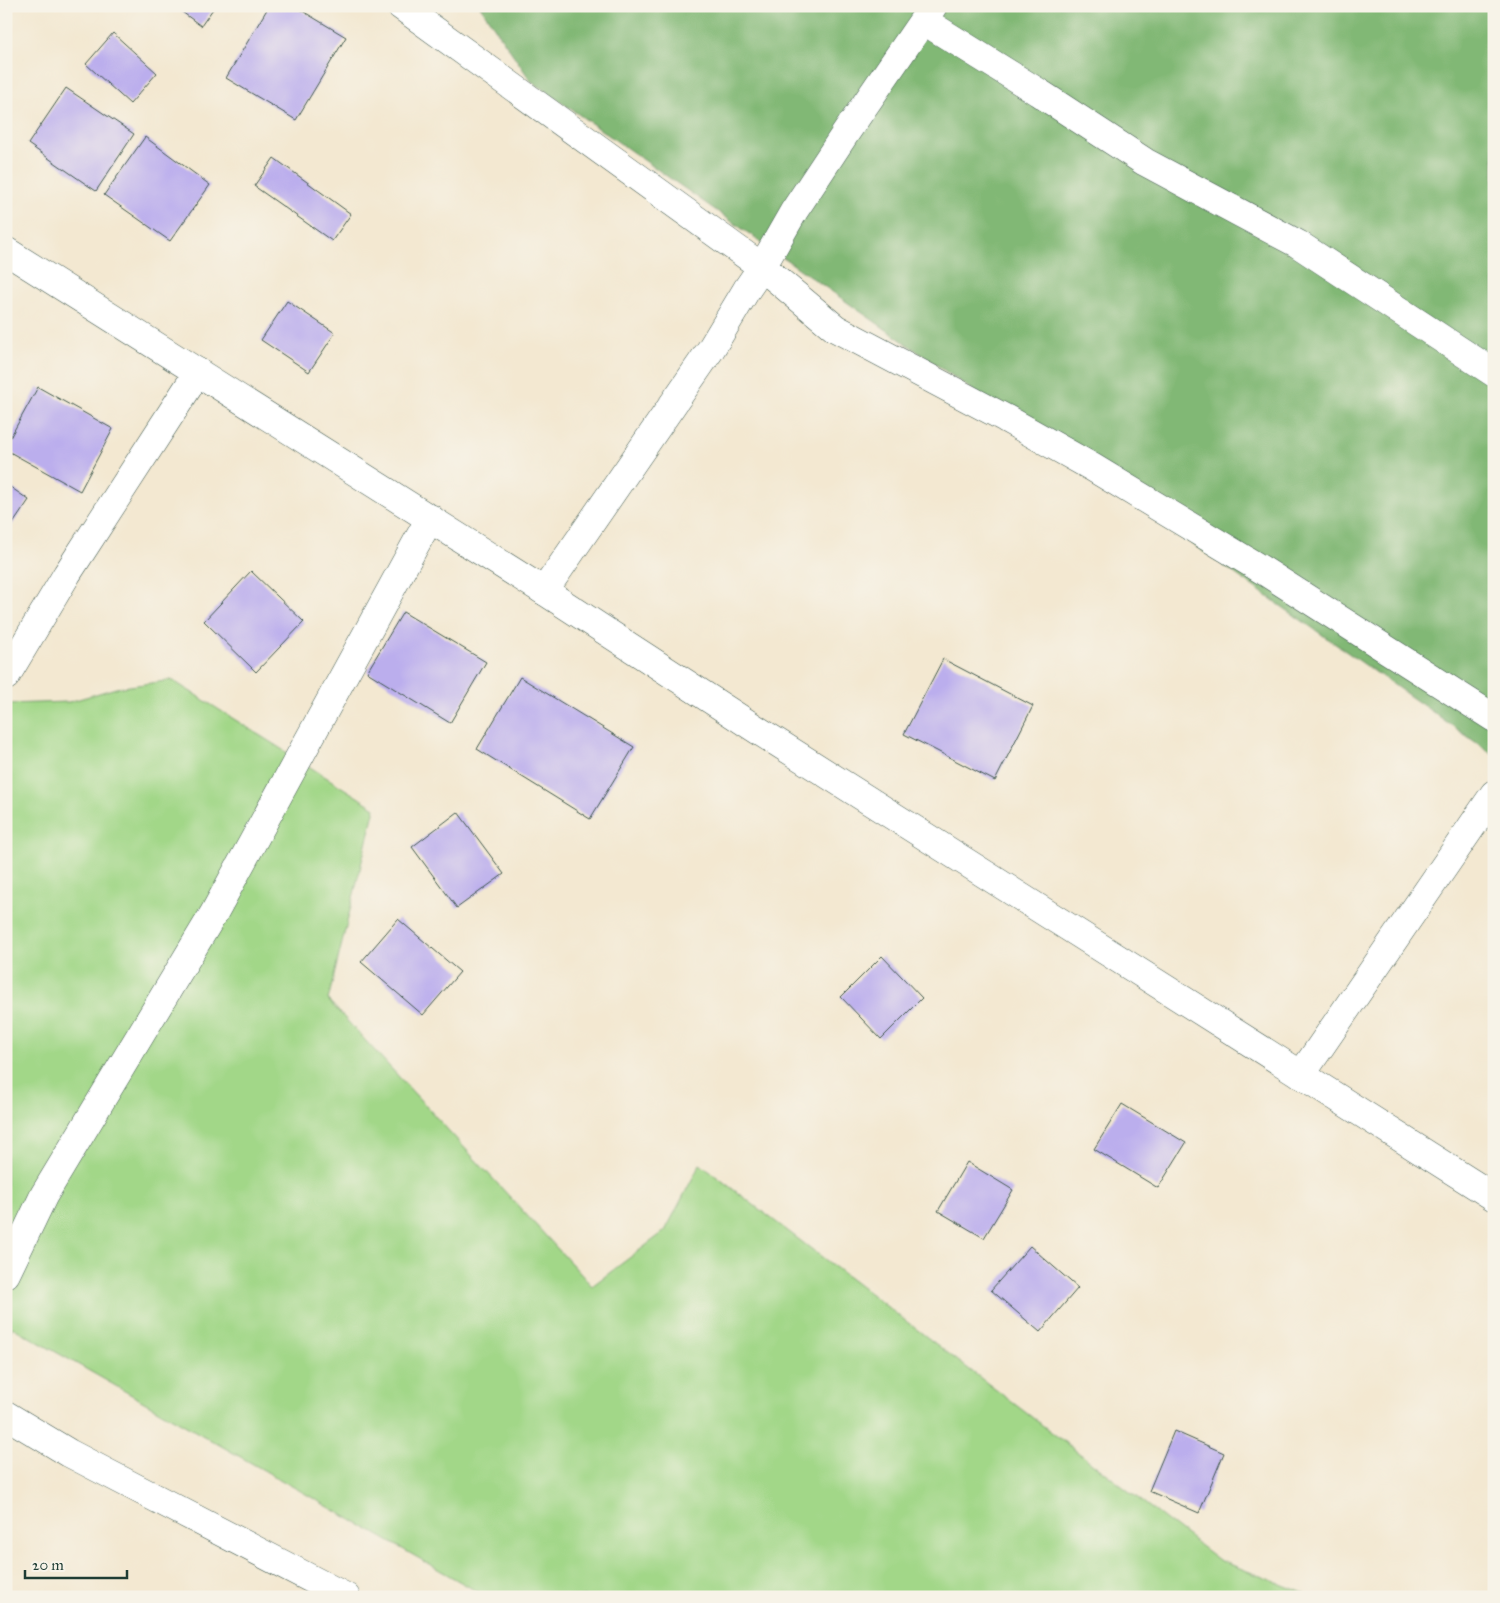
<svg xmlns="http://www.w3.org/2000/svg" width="1500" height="1603" font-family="'IM FELL Great Primer',serif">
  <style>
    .green { fill: #a2d788; stroke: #608a5e }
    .forest { fill: #81b874; stroke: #507a54 }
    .building { fill: #bbaeed }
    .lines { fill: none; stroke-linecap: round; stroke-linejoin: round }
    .street-casing { stroke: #3f574c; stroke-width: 29 }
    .secondary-casing { stroke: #3f574c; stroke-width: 29 }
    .street { stroke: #fff; stroke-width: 28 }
    .secondary { stroke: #fff; stroke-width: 28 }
  </style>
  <rect width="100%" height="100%" fill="#f7f3e8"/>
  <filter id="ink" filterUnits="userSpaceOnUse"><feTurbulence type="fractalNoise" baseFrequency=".02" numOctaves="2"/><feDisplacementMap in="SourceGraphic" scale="10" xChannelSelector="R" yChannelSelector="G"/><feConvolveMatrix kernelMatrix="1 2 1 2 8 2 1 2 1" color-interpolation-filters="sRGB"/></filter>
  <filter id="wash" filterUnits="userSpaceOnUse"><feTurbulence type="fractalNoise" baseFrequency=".0096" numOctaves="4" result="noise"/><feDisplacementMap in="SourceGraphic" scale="20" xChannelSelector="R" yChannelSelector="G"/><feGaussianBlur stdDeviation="1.12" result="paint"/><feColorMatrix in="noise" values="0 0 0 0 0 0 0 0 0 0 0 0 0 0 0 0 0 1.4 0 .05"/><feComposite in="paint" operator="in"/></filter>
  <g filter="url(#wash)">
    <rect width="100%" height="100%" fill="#f3e8d1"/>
    <path class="green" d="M172 680 375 808 328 1000 592 1286 665 1231 700 1164 1219 1560 1314 1597H487L12 1327 6 1341V704L69 702 116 688Z"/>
    <path class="forest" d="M480 6H1494V755L531 81Z"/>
    <g id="blocks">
      <path class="building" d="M174 6H215L201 26Z
        M269 6H294L346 37 296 120 226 78Z
        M113 33 157 73 130 104 86 64Z
        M66 88 134 134 96 191 28 144Z
        M145 137 210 185 170 241 104 195Z
        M274 158 351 214 332 241 254 186Z
        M287 301 335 333 309 372 261 340Z
        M38 387 113 429 80 491 6 450V445Z
        M6 484 29 500 6 534Z
        M251 571 304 622 256 672 204 621Z
        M403 612 486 662 450 723 367 672Z
        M943 659 1033 706 995 781 904 734Z
        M520 677 634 747 590 819 477 749Z
        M458 812 504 874 457 908 412 847Z
        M398 919 460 972 423 1015 361 962Z
        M882 956 922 998 881 1039 841 997Z
        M1122 1104 1186 1143 1158 1188 1094 1149Z
        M967 1162 1013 1190 984 1238 938 1211Z
        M1030 1246 1078 1288 1040 1332 991 1290Z
        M1174 1431 1224 1453 1199 1513 1149 1491Z"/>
    </g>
  </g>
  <g filter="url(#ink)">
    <use href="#blocks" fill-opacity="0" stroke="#3f574c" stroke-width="1"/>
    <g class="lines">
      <g class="street-casing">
        <path id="street" d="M401 6 762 267 835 328 1005 418 1092 467 1264 571 1494 718
          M924 21 1038 92 1145 162 1298 244 1494 373
          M544 591 711 349 747 289 762 267 794 211 845 134 933 6
          M6 676 67 574 198 372
          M1301 1075 1494 794
          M6 1274 44 1195 214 913 430 518
          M6 1415 69 1453 346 1597"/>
      </g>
      <g class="secondary-casing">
        <path id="secondary" d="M6 251 544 591 756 729 1494 1197"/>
      </g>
      <use href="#street" class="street"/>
      <use href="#secondary" class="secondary"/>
    </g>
  </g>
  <rect width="1500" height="1603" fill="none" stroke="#f7f3e8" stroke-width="25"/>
  <path d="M25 1570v8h102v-8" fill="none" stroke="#1f3d34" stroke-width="2.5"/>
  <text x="32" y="1570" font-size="15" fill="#1f3d34" stroke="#f7f3e8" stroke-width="4" paint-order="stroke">20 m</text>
</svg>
